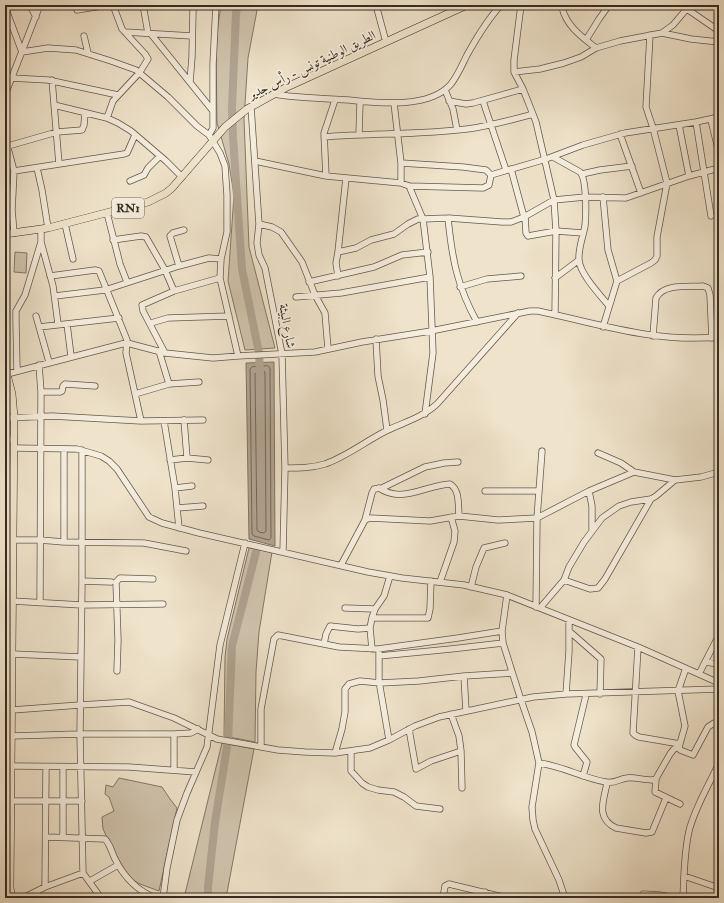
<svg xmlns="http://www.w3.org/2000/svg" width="724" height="903" font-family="'IM FELL Double Pica',Amiri,serif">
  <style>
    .green { fill: #d0c4ae; stroke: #847768 }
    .water { fill: #b1a492; stroke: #817365 }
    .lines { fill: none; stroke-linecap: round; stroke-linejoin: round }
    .shore { stroke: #74675a; stroke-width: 1 }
    .river { stroke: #b1a492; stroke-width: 8 }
    .minor-casing { stroke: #66584c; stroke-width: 7 }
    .major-casing { stroke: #382a22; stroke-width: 8 }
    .minor { stroke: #f5eddd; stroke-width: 5.5 }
    .major { stroke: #efe3cb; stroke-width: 7 }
    .labels { text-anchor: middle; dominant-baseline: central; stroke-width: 3.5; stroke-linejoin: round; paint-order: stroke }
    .shield { fill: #f5eddd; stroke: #71645a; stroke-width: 1 }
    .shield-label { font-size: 12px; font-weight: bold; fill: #382a22 }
    .street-label { font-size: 13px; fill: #382a22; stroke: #f5eddd }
  </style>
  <rect width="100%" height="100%" fill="#efe3cb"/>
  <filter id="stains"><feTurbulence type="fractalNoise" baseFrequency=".005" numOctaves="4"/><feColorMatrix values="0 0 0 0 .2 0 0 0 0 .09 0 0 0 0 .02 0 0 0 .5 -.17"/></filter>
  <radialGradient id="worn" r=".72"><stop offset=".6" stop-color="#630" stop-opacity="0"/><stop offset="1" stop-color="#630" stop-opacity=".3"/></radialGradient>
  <path class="green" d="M221 5H258L248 58 244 119 249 247 275 348 245 350 228 281 234 195 229 164 217 123 216 52 218 25Z
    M15 252 27 253 26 273 14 272Z
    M249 548 272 552 259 632 256 672 255 742 224 736 225 657 227 639Z
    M222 743 254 749 226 898H184Z
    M119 778 162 787 170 799 177 808 159 891 140 884 129 878 110 844 103 829 102 817 114 811 109 797 105 794 106 785 113 787Z"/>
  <path class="water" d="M274 362 275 546 249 539 246 363Z"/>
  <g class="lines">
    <path class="shore" d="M268 366 270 368 271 538 269 540 254 536 252 534 250 369 252 367Z
      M264 371 265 373 266 531 264 533 259 532 257 530 255 374 257 372Z"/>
    <path class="river" d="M238 5 236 13 232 108 233 137 242 269 259 353 260 372
      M208 898V887L215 822 228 741 232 646 256 552"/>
    <g class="minor-casing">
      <path id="minor" d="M30 5 36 17
        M143 5 148 33
        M376 5 386 42
        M521 5 514 60V72L523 89 536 122 554 200 556 231 555 315
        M548 5 562 7 565 5
        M712 5 719 8
        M5 7 22 52 48 48 76 50 111 61 136 70 168 97 197 126 209 135 220 153 225 166 227 195V232L221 259 220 278 238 356
        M562 7C566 26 582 37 596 48
        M687 9 719 31
        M77 10 108 5
        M125 32 192 36
        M662 33 691 39 719 42
        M151 34 213 111V128L209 135
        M84 36 88 53
        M586 40 599 19 609 5
        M514 72 540 69 564 63 581 57 596 48 620 41 662 33 673 25 690 5
        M11 78 48 80 118 95
        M52 80 59 164
        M190 82 192 57 193 10
        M445 90 453 109 457 130
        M273 94 288 96C309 98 329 99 349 100 378 103 430 109 451 84 458 75 462 65 467 55 477 37 487 20 501 5
        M5 95 40 5
        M449 101 466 104 473 103 523 89
        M483 101 506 170
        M394 103 401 163V183
        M54 105 107 118 118 123 131 131 166 161 182 177
        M251 107 259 224 257 243 259 255 265 268 282 354 285 468 283 552
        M213 111V64L216 5
        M107 118 113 101 140 72 148 59 145 54 122 29 113 5
        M711 120 719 153
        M696 122 711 216
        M679 125 689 176
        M359 134 360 102
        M620 134 641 193
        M5 137 14 171 12 210 14 233
        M324 137C372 133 420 135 467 129 490 126 511 120 533 114
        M8 146 57 132 82 130 84 125 85 113
        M553 157 580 172C587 179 586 216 585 226 583 237 578 249 579 260 580 274 600 295 609 306
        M255 161 326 176 401 183 409 186 483 188 489 185 491 175
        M401 163 463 167 486 170 491 175
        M37 168 42 190 48 228
        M511 169 524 217
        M14 171 124 154 127 153 135 135
        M582 174 600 170 632 166
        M491 175 546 159 583 145 625 133 696 122 719 117
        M326 176 324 133 335 100
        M130 181 144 175 148 168 160 156
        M409 186 423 219 448 218 502 222H511L524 217 554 200 585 197 626 198 689 176 719 168
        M603 197 608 250 617 281 603 327
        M107 213 120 264 127 282
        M525 216 526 233 528 236 556 231 583 233
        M448 218C452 258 457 286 477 322
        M65 224 73 259
        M259 224 272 227 281 232 302 262 315 295 325 313 328 349
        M113 240 141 236 146 237 165 270 174 291
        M41 242 53 286 58 324
        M338 252 356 248 371 240 394 234 408 224 418 219H423L430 277 433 353 425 414
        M179 266 170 236 173 233 184 230
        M50 276 95 270 99 271 127 340 126 353 128 362 141 421
        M338 276 336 263 338 252 346 178
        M555 278 579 260
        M617 281 651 263 655 260 657 256V237L667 183 653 128 646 107 650 35
        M309 282 374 267 402 255 428 252
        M460 287 487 279 521 276
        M55 296 105 290 179 266 209 258 221 259
        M296 297 341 293 430 277
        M36 316 49 362
        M151 323 168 318 229 316
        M67 324 71 356
        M39 327 119 318
        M653 336 656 298C664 283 689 287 703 286L708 288 710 295 712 338
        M376 339 378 376 383 400 387 430
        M159 351 169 384
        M165 353 143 311 142 305 174 291 220 278
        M39 365 41 392 40 603
        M17 370 16 322V311L25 295 41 242V230
        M7 374 122 344 127 343 165 353 213 358 238 356 315 352 362 342 431 331 530 311H538C600 324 654 343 719 337
        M41 392H60L62 391 63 386 65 384 95 386
        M135 394 169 384 199 382
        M5 418 52 416 141 421 203 420
        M184 420 187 458
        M164 421 175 488 179 528
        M5 440 14 439
        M14 448 77 449 101 456 109 461 117 469 149 517 162 523 199 533 368 572 402 578 464 585 507 595 638 647 719 683
        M64 449V542
        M82 450V581L80 734 83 873 101 898
        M598 453 621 463 634 472 675 480 701 477 719 472
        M170 460 187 458 208 460
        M285 468C299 468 312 468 325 464 348 456 367 440 388 430 405 422 423 417 437 404L518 313
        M5 481H13
        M175 488 192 486
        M379 488C403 504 426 485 450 484 460 490 458 505 459 516
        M485 491H539
        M589 491 592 506V531
        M177 508 203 506
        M365 520 372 493 374 489 382 488 425 467 444 463 458 462
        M5 535H13
        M13 540H40L64 542 144 543 186 551
        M341 565 365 520 370 518 430 521 459 516 498 520 537 518 589 491 634 472
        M564 580 590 589 598 588 605 579 651 499
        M82 581 111 582
        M440 582 454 542 455 531 451 517
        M471 587 476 567 484 548 505 543
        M507 595 502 631 503 643 521 700 532 732 539 763 532 807 533 820 535 829 559 880 565 898
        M5 598H12
        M12 601 82 605 163 604
        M536 607 537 518 542 451
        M345 608 375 609
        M540 608 564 580 569 567 584 542 602 518 619 506 631 502 651 499 656 496 675 480
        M372 618H428L430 609 431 581
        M569 631 601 659 600 694
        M324 644 326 634 330 626 358 629 370 628
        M638 647 633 733 635 735 639 737 680 744
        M372 649 370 628 372 618 375 609 384 596 390 576
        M379 653V681L389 740
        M12 654 81 657
        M379 656 451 649 503 643
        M705 662 719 635
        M5 663H12
        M686 668 678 691 685 726 679 747 680 750 693 755 708 727 714 723 719 724
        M117 671 118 640 116 582 120 578 153 579
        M699 674 705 662 719 664
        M464 676 466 711
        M566 694 569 651V620
        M12 710 80 705 129 702 174 718 217 739 278 750 305 752 335 753 370 748 389 740 415 726 439 717 533 697 566 694 719 689
        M451 714 459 736 461 751 462 788
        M409 729 416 769 431 761 461 751
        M11 736 80 734H174L191 733 198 729
        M261 746V709L274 639 278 635 339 647 378 649 458 638 502 631
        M5 747 11 746
        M351 752V771L362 783 368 787 378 790 394 792 404 797 416 806 440 809
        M335 753 342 729 345 712V689L349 684 360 681 380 683 419 681 464 676 512 673
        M539 763C563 766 582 778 606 782 614 784 619 779 627 778 634 777 644 780 652 780L656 779 658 775 670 754 674 749 679 747
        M11 766 129 767 196 772
        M63 767V837
        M174 770V734
        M583 776 587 762 575 747 574 745 586 695
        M656 779 655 792 680 804
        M607 783C604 800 595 818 616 828L646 833 652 832 666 798
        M11 801H82
        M46 837 105 839C110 844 112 853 115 859 124 877 137 891 156 898
        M684 876 719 888
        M90 881 118 865
        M45 887 46 767
        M23 898 45 887 83 873
        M163 898 167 868 177 820 187 793 207 747 220 645 245 543
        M443 898 445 886 449 884 507 898
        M484 898 485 892
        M640 898 643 894 660 895 676 898
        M683 898C684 876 684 853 689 831 695 807 709 785 719 763"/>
    </g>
    <g class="major-casing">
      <path id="major" d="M5 234 48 228 148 202 166 193 172 188 225 127 247 109 287 87 467 5
        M5 367 12 394 14 417 10 888 12 898"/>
    </g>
    <use href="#minor" class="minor"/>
    <use href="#major" class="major"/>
  </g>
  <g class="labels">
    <rect class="shield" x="112" y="198" width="32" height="20" rx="3"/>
    <g class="shield-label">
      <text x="128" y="208">RN1</text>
    </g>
    <g class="street-label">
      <text transform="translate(312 65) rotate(-26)">الطريق الوطنية تونس - رأس جدير</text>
      <text transform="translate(287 326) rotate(80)">شارع البيئة</text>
    </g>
  </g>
  <rect width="724" height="903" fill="none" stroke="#efe3cb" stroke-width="20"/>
  <rect x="6" y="6" width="712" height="891" fill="none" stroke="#382a22" stroke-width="2"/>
  <rect x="10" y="10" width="704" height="883" fill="none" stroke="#382a22"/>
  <rect width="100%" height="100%" filter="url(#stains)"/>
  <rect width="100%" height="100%" fill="url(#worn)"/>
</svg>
